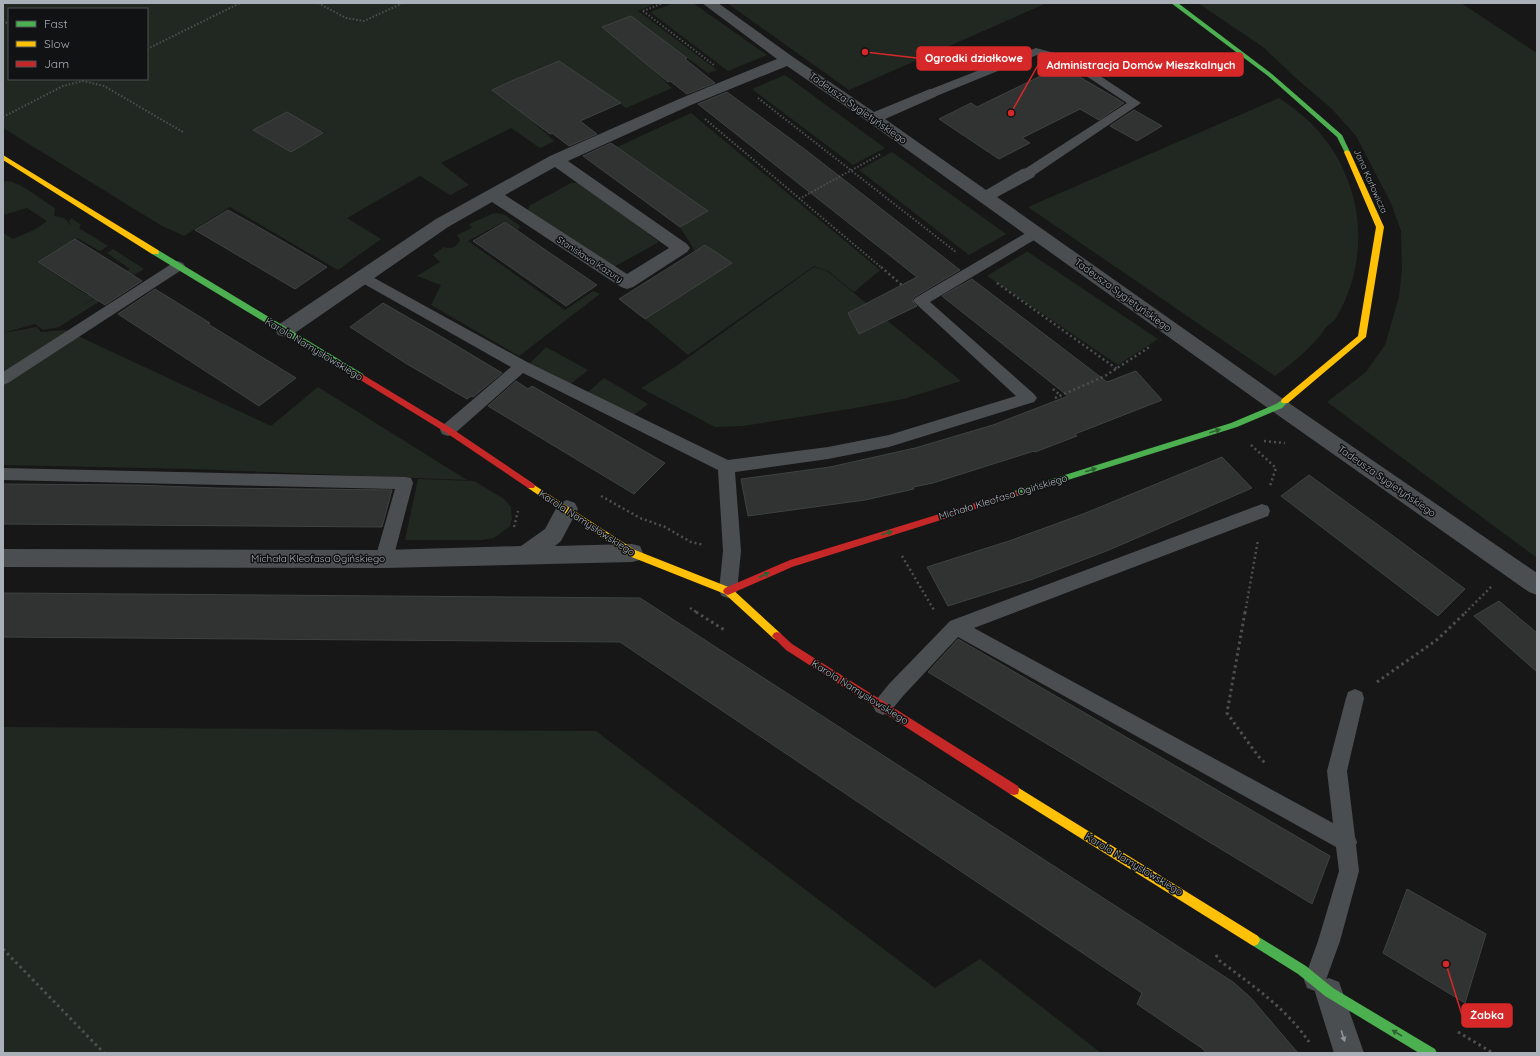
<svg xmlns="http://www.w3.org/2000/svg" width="1540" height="1056" font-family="Quicksand,sans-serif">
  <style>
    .green { fill: #212821; fill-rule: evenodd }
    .building { fill: #313232; stroke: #3f4243 }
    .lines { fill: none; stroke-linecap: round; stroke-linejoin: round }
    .path-far2 { stroke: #4d4f51; stroke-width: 2; stroke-dasharray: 1.5 2; stroke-linecap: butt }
    .path-far1 { stroke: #4d4f51; stroke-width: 2.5; stroke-dasharray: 2 3; stroke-linecap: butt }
    .path { stroke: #4d4f51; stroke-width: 3; stroke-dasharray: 2.5 3.5; stroke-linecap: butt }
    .lane { fill: #4b4e50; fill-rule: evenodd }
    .street { fill: #4b4e50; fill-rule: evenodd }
    .fast { fill: #4caf50; fill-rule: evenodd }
    .slow { fill: #ffc107; fill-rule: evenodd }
    .jam { fill: #c62828; fill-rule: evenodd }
    .oneway { fill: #2e6032 }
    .oneway2 { fill: #8d9398 }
    .labels { text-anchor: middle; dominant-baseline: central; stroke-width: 3; stroke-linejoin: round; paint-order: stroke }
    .far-street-label { font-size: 9px; fill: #a9b0b7; stroke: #111213 }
    .street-label { font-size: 10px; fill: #a9b0b7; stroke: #111213 }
    .leader { fill: none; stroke: #d62828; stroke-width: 1.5 }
    .callout-dot { fill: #d62828; stroke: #111213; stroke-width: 1.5 }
    .callout { fill: #d62828; stroke: #d62828; stroke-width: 1.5 }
    .callout-label { font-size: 11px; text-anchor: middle; font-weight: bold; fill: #fff }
  </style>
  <rect width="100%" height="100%" fill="#171717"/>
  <path class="green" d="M3 3H657L638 11 717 70 708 73 630 17 602 27 636 54 672 88 626 108 600 89 529 118 554 141 540 148 511 128 441 163 469 185 450 195 420 176 347 218 381 239 338 270 230 207 184 236 162 226 3 128ZM9 9H147V79H9Z
    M674 3H693L767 55 728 71 650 12Z
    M727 3H1047L849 90Z
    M1198 3H1461L1537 53V558L1327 402 1366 372 1385 345 1399 297 1402 269 1401 231 1391 203 1356 136 1332 109 1297 79 1263 47Z
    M785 75 885 148 853 165 752 89Z
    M1279 98C1293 108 1309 119 1320 133 1364 185 1371 259 1336 318 1334 322 1329 324 1325 328 1323 331 1321 335 1318 338 1306 352 1290 365 1275 376L1028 207Z
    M691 113 880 270 854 292 828 271 814 266 688 355 645 319 731 263 706 245 695 251 680 227 708 211 625 153 597 167 589 160Z
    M892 152 1006 234 969 255 859 170Z
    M6 181C20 181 42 201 55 208L54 216 64 218 70 224 68 226 71 224 69 222 71 218 81 225 79 228 108 246 100 251 77 238 37 262 87 295 130 269 107 253 113 249 144 269 77 308 108 291 100 301 59 327 43 330 35 324 3 333V233L13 239 34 230 47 221 27 208 3 215V183Z
    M571 183H580L659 242 614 267 528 212 529 206Z
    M497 213 505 215 520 226 518 230 505 221 468 241 565 310 593 291 600 294 519 356 431 305 441 285 417 276 440 262 433 255 444 247C451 250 457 247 460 240L457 235 472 228 469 224 492 214Z
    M1028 251V252L1158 339 1118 365 987 276Z
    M814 267 827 271 961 381 904 399 855 408 743 426 715 427 641 388 675 367Z
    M37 327 41 332 65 330 271 426 318 387 467 480 193 469 3 465V333Z
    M546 347 588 370 568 386 529 364Z
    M604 378 648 404 630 418 586 394Z
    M418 479 474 481 504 499 511 507 512 519 510 526 494 538 482 540H405Z
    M3 727 596 731 935 988 980 959 1101 1053H3Z"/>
  <path class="building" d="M631 16 687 58 685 59 715 83 687 94 670 81 668 82 602 27Z
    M559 61 621 103 580 121 597 134 569 146 552 133 550 134 492 90 518 78H519Z
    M1061 66 1124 103 1099 120 1080 109 1022 138 1030 143 999 159 939 119 971 103 977 107Z
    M727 92 807 151 960 270 914 297 912 301 917 306 859 334 848 313 917 277 698 104Z
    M1134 110 1162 126 1137 141 1110 126Z
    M287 112 323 133 291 152 253 130Z
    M611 143 665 181 708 211 680 227 583 156Z
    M228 210 255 225 327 267 295 289 195 230Z
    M505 222 547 251 597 285 566 306 473 241Z
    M75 239 125 270 142 281 105 305 38 262Z
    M705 245 732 263 645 319 619 299Z
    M972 279 1107 382 1136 371 1162 400 1075 434 1077 436 1035 452 1034 451 933 483 913 487 914 489 865 500 748 516 741 479 830 467 915 448 993 425 1068 396 942 296Z
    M155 289 210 323 208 324 296 378 259 406 118 314Z
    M383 303 442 337 502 373 473 397 471 396 467 399 407 364 350 327Z
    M516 381 528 389 532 386 665 463 634 494 488 406Z
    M1222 457 1252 488 1109 550 1033 579 948 606 927 567 1009 541 1083 514Z
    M1309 475 1385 530 1465 589 1438 616 1281 496Z
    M3 484 133 485 218 488 392 490 382 527 3 524Z
    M3 593 640 598 1233 982 1251 998 1298 1053H1206L1203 1049 1137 1004 1142 993 620 642 3 637Z
    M1499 601 1537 633V672L1474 616Z
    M958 639 1330 856 1312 904 928 672Z
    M1407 889 1486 934 1465 1003 1383 953Z"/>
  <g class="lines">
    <path class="path-far2" d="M318 3 346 18 364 21 403 3
      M643 11 714 65
      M643 11 663 3
      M3 20 9 25
      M147 49 240 3
      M758 98 956 252
      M3 117 63 86 83 81 104 86 183 132
      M705 119 882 268
      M799 199 881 154"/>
    <path class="path-far1" d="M881 267 903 286
      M997 283 1117 369
      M1053 389 1061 396
      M1055 398 1105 376 1151 346
      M1264 441 1285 443
      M1251 445 1276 468 1270 486
      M601 496 640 518 665 527 691 542 704 545
      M514 527 518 511
      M902 556 934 610
      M690 608 698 613
      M1245 613 1258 540
      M1465 613 1491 587"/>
    <path class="path" d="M696 612 726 631
      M1245 612 1227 713 1258 756 1265 763
      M1377 682 1438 639 1466 612
      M3 949 104 1053
      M1216 955 1220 961C1253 986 1286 1008 1309 1042
      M1458 1032 1493 1053"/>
    <path class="lane" d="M1036 48 1073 58 1141 103 1033 176H1023L1022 173 1023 170 1127 103 1065 62 1037 55 934 97H926L924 94 926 91Z
      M1036 229 1041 230 1043 233 1041 236 930 302 1034 394 1037 398 1034 402 889 447 828 459 735 472 741 551 737 591 734 596 728 598 722 596 719 591 723 551 718 470 523 373 454 434 448 436 442 434 440 430 442 426 511 367 357 280 355 277 357 274 362 272 367 274 527 362 728 460 828 447 889 435 1016 396 913 301 915 298 1031 230Z
      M178 261 183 263 185 266 183 269 8 383 3 385V372L173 263Z
      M3 468 405 477 411 478 413 483 393 559 390 564 384 566 378 564 375 559 395 489 3 480Z
      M1262 504 1268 506 1270 511 1268 516 974 628 1333 823 1327 771 1346 698 1348 692 1355 689 1362 692 1364 698 1347 771 1355 837 1357 842 1356 845 1359 871 1340 941 1323 988 1315 991 1307 988 1304 980 1318 941 1339 871 1336 847 958 637 903 696 890 712 883 715 876 712 873 706 876 700 889 684 950 621Z"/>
    <path class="street" d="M702 3H718L793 57 874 112 925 91 930 89 935 91 938 94 935 97 885 119 986 190 1022 169 1028 168 1034 169 1036 173 1034 177 997 197 1286 401 1537 573V595L1529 592 1272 411 867 121 787 66 691 105 568 161 687 244 690 248 687 252 633 287 627 289 621 287 492 202 448 227 292 335 285 337 278 335 275 330 278 325 436 219 550 156 679 99 777 59ZM555 167 669 248 627 274 505 195Z
      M567 500 575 503 578 509 561 541 555 546 632 544 640 546 643 553 640 560 632 562 384 568 3 567V549L384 550 521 546 545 529 559 503Z
      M1329 978 1339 982 1364 1053H1334L1315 992 1319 982Z"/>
    <path class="fast" d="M1171 3H1178L1272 74 1342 135 1350 152 1349 153H1345L1337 137 1268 76Z
      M152 250H158L363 374 364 376 363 378H357L152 254Z
      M1285 398 1289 401 1282 408 1237 427 1014 497 1011 496 1010 494 1011 492 1014 491 1231 423 1276 404Z
      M1254 934 1306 966 1333 988 1435 1049 1437 1053H1419L1325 996 1298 974 1250 944 1248 940 1250 936Z"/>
    <path class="slow" d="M1347 150 1350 152 1384 227 1366 337 1288 403H1282L1281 401 1282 399 1358 336 1376 227 1344 152Z
      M3 155 158 250 159 252 158 254H152L3 160Z
      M531 483 635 550 731 588 780 633 782 636 780 639 777 640 774 639 725 594 629 556 528 488 527 486Z
      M1014 785 1258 936 1260 940 1258 944 1254 946 1250 944 1010 794 1009 790 1010 786Z"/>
    <path class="jam" d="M360 373 451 428 534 484 535 486 534 488H528L445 432 357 378 356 376Z
      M1014 491 1017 492 1018 494 1017 496 792 567 728 595 725 594 723 591 725 588 790 560Z
      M777 632 780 633 792 644 1018 786 1019 790 1018 794 1014 795 1010 794 786 650 772 636 774 633Z"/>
  </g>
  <defs><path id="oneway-solid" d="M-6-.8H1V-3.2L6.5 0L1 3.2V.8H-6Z"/></defs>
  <g class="oneway">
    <use href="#oneway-solid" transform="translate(1215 431) rotate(-17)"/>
    <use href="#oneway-solid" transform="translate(1091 470) rotate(-17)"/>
    <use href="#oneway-solid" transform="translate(887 533) rotate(-17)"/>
    <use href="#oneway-solid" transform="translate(764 575) rotate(-24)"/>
    <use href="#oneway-solid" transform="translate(1397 1033) rotate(-149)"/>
  </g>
  <use class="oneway2" href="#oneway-solid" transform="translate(1343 1036) rotate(72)"/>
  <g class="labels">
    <g class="far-street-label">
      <text transform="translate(1371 181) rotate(66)">Jana Karłowicza</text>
      <text transform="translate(590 259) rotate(33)">Stanisława Kazury</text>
    </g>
    <g class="street-label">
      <text transform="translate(858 108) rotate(35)">Tadeusza Sygietyńskiego</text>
      <text transform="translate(1123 295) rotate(36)">Tadeusza Sygietyńskiego</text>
      <text transform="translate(314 349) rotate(31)">Karola Namysłowskiego</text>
      <text transform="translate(1387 481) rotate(35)">Tadeusza Sygietyńskiego</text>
      <text transform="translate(1003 497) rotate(-17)">Michała Kleofasa Ogińskiego</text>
      <text transform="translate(587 523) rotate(33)">Karola Namysłowskiego</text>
      <text x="318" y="558">Michała Kleofasa Ogińskiego</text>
      <text transform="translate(860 692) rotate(32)">Karola Namysłowskiego</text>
      <text transform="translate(1134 864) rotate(31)">Karola Namysłowskiego</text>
    </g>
  </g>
  <path class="leader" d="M865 52L917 58M1011 113L1038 65M1446 964L1462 1015"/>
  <g class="callout-dot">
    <circle cx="865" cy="52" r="4"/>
    <circle cx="1011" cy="113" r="4"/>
    <circle cx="1446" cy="964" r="4"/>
  </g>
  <g class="callout">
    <rect x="917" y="47" width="114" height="23" rx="4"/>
    <rect x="1038" y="53" width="205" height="23" rx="4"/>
    <rect x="1462" y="1004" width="50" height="23" rx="4"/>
  </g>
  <g class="callout-label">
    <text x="974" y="62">Ogrodki działkowe</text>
    <text x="1141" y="69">Administracja Domów Mieszkalnych</text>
    <text x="1487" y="1019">Żabka</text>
  </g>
  <rect width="1540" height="1056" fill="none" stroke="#a9b0b7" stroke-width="8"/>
  <rect x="8" y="8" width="140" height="72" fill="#111213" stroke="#4e5155"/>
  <rect x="16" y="21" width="20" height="6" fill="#4caf50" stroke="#4e5155"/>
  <text x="44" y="28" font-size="12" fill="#a9b0b7">Fast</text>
  <rect x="16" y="41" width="20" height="6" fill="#ffc107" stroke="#4e5155"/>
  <text x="44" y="48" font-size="12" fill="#a9b0b7">Slow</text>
  <rect x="16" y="61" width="20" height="6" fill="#c62828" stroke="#4e5155"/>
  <text x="44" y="68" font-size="12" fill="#a9b0b7">Jam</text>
</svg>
